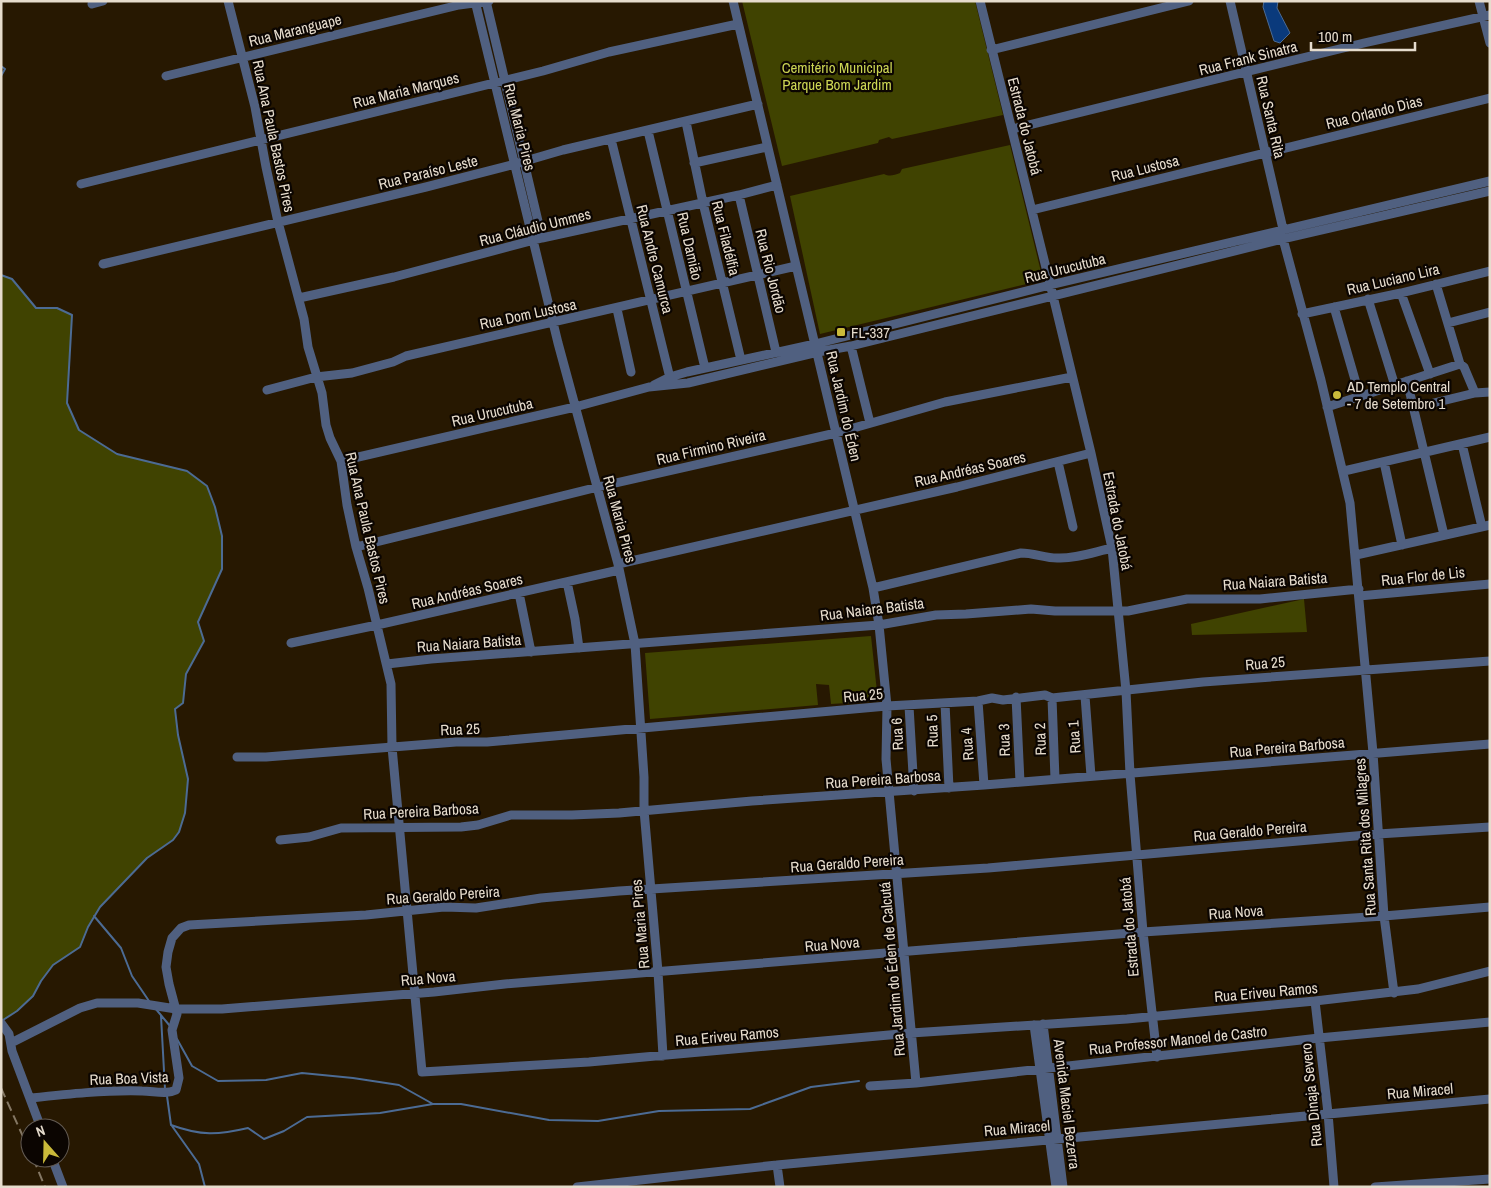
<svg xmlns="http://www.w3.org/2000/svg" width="1491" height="1188" font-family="'Archivo Narrow',sans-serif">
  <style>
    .green { fill: #404301 }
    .water { fill: #0a3a7c; stroke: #4c6b94 }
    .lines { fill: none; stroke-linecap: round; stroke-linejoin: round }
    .stream { stroke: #4c6b94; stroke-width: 2 }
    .minor { stroke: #506080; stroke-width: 9 }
    .rail { stroke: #847764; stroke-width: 2; stroke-dasharray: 10 5; stroke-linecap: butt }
    .poi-dot { fill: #caba3a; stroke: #0b0501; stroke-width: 2 }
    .labels { text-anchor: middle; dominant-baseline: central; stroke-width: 4.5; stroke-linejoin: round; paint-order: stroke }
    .street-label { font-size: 15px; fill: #e6dccd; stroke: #0b0501 }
    .park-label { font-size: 15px; fill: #cdd654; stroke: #0b0501 }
    .poi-label { font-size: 15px; fill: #e6dccd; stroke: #0b0501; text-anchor: start }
  </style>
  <rect width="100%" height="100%" fill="#271801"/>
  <path class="green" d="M742 1H975L1003 115 892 139 889 137 879 140 878 143 782 166Z
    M1010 145 1043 280 820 334 790 196 884 174C890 177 894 175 900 173L902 169Z
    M1 275 12 279 36 308H56L72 315 67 403 79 430 117 454 187 471 207 486 215 507 222 536V569L198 622 204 641 186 674 183 703 175 709 178 735 188 779 185 813 179 832 173 840 147 858 100 907 88 927 80 947 53 965 41 981 33 996 17 1011 1 1021Z
    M1304 599 1307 632 1192 635 1191 624Z
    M871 636 878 701 831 704 829 685 816 684 818 705 650 719 645 653Z"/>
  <path class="water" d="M1264 1H1278L1277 8 1290 33 1280 43 1274 41 1263 7Z"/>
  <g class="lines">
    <path class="stream" d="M1 66 5 69 1 76
      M1 275 12 279 36 308H57L72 315 67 403 79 430 117 454 187 471 207 486 215 507 222 536V569L198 622 204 641 186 674 183 703 175 709 178 735 188 779 185 813 179 832 173 840 147 858 100 907 88 927 80 947 53 965 41 981 33 996 17 1011 3 1020
      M94 916 121 948 132 976 149 1001
      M155 1008 170 1026
      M161 1016 165 1089
      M177 1039 192 1066 218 1081 266 1080 302 1073 353 1078 399 1085 433 1104H461L549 1120 598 1121 659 1111 750 1109 811 1087 859 1081
      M167 1096 171 1125C201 1136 218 1135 248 1128L264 1139 284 1131 307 1117 380 1113 433 1104
      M172 1126 199 1164 205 1187"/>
    <path class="minor" d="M228 1 255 107 266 167 278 222 304 319 308 347 322 393 326 425 330 438 341 461 347 505 356 547 368 588 391 684 392 747 422 1072 589 1062 911 1033 1127 1019 1315 1001 1418 989 1490 971
      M475 1 558 343 618 564 635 644 644 777V810L658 972 663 1056
      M486 1 542 238
      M733 1 873 588 879 625 887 706 886 759 916 1083
      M980 1 1053 296 1091 453 1112 548 1126 691 1130 774 1143 932 1157 1057
      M1230 1 1283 229V239L1321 380 1350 503 1373 753 1384 916 1394 993
      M1479 1 1490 43
      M92 4 103 1
      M991 50 1189 1
      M166 76 459 5 489 1
      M686 122 703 203 741 360
      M1012 129 1364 43 1490 15
      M648 131 705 368
      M611 139 671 382
      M694 163 767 147
      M81 184 543 71 609 52 738 24
      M739 195 776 352
      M1032 210 1490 98
      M103 264 426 187 515 164 563 150 758 104
      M1436 284 1460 364 1464 367 1475 393
      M1401 293 1430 374
      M299 298 394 277 542 238 739 195 777 185
      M1368 299 1395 386
      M1334 307 1360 397
      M617 309 631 372
      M1302 314 1401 293 1490 271
      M1448 323 1490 312
      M851 346 870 423
      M1407 381 1444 535
      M654 385 670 377 687 372 815 344 1050 285 1490 181
      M267 390 316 377 352 373 393 362 406 356 796 266
      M1327 407 1460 364
      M1413 408 1475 393 1490 392
      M1462 444 1482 527
      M341 461 575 407 649 387 688 383 818 352 851 346 1283 239 1490 191
      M1058 462 1073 527
      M1384 462 1402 545
      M1344 471 1490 437
      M356 547 598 487 836 433 945 402 1072 377
      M1356 555 1490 525
      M618 564 957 487 1091 453
      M567 582 575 619 579 648
      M873 588 1021 553C1034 553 1045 558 1057 558 1075 559 1094 552 1112 548
      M519 593 531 652
      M1359 596 1490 584
      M291 643 377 625 619 570
      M387 664 431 659 879 625 936 615 966 614 1031 609 1055 611H1128L1187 599H1260L1359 589
      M1085 696 1091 776
      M1016 697 1020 782
      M1052 698 1055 779
      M978 701 984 785
      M945 703 949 788
      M909 706 914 791
      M237 757H266L456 742H487L887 706 978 701 992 698 1003 700 1045 695 1052 698 1203 682 1490 661
      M280 840 309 837 341 828 461 827 478 825 511 815H572L619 813 752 801 984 785 1490 744
      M1315 1001 1328 1113 1334 1187
      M1 1023 9 1034 12 1051 41 1128
      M1043 1024 1063 1187
      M1034 1025 1056 1187
      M11 1043 80 1008 97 1003H138L176 1009H222L434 992 505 984 1143 932 1384 916 1490 907
      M870 1086 916 1083 1319 1038 1490 1022
      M31 1098C68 1094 105 1090 142 1091 154 1091 166 1095 176 1090L179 1078 172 1030 177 1014 169 984 166 967 168 952 172 938 181 928 189 925 366 915 444 907 476 908 541 898 619 891 988 868 1378 834 1490 827
      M52 1158 63 1187
      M777 1165 780 1187
      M577 1187 777 1165 1490 1099
      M1375 1187 1490 1179"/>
    <path class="rail" d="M1 1088 30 1152
      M33 1158 45 1187"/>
  </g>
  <g class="poi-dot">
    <rect x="836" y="327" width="10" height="10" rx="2.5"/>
    <circle cx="1337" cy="395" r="5"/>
  </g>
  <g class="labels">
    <g class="street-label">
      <text transform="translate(295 30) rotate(-14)">Rua Maranguape</text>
      <text transform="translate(1248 58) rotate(-14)">Rua Frank Sinatra</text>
      <text transform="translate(406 90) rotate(-14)">Rua Maria Marques</text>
      <text transform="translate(1374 112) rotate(-14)">Rua Orlando Dias</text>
      <text transform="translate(1271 117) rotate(77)">Rua Santa Rita</text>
      <text transform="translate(1025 126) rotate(76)">Estrada do Jatobá</text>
      <text transform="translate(520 127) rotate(76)">Rua Maria Pires</text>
      <text transform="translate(274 136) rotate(78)">Rua Ana Paula Bastos Pires</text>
      <text transform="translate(1145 168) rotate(-14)">Rua Lustosa</text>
      <text transform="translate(428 172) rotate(-14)">Rua Paraíso Leste</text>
      <text transform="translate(535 227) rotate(-14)">Rua Cláudio Ummes</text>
      <text transform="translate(726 238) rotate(76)">Rua Filadélfia</text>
      <text transform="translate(690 246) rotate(77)">Rua Damião</text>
      <text transform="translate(655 259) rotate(76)">Rua Andre Camurca</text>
      <text transform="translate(1065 268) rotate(-14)">Rua Urucutuba</text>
      <text transform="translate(771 271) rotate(76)">Rua Rio Jordão</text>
      <text transform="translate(1393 279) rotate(-13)">Rua Luciano Lira</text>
      <text transform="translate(528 314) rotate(-12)">Rua Dom Lustosa</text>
      <text transform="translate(844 406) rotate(77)">Rua Jardim do Éden</text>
      <text transform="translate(492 412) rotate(-13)">Rua Urucutuba</text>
      <text transform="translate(711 447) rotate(-13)">Rua Firmino Riveira</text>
      <text transform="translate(970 469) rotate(-13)">Rua Andréas Soares</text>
      <text transform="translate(620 519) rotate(75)">Rua Maria Pires</text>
      <text transform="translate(1118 521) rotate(79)">Estrada do Jatobá</text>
      <text transform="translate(368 528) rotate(77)">Rua Ana Paula Bastos Pires</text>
      <text transform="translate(1423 576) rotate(-6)">Rua Flor de Lis</text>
      <text transform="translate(1275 581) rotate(-4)">Rua Naiara Batista</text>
      <text transform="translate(467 591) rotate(-13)">Rua Andréas Soares</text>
      <text transform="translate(872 609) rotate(-7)">Rua Naiara Batista</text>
      <text transform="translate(469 643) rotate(-4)">Rua Naiara Batista</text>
      <text transform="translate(1265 663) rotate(-5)">Rua 25</text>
      <text transform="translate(863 695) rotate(-5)">Rua 25</text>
      <text transform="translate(460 729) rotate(-2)">Rua 25</text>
      <text transform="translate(932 731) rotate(-92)">Rua 5</text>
      <text transform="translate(897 734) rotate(-93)">Rua 6</text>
      <text transform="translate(1074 737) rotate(-94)">Rua 1</text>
      <text transform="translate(1040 739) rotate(-92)">Rua 2</text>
      <text transform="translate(1004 740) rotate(-92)">Rua 3</text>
      <text transform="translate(967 744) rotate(-94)">Rua 4</text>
      <text transform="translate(1287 747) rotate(-5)">Rua Pereira Barbosa</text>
      <text transform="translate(883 779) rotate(-4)">Rua Pereira Barbosa</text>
      <text transform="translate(421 811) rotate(-3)">Rua Pereira Barbosa</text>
      <text transform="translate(1250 831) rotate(-5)">Rua Geraldo Pereira</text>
      <text transform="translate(1365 837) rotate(-94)">Rua Santa Rita dos Milagres</text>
      <text transform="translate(847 863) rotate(-4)">Rua Geraldo Pereira</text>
      <text transform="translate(443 895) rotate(-4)">Rua Geraldo Pereira</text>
      <text transform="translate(1236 912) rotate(-4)">Rua Nova</text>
      <text transform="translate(640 924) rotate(-95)">Rua Maria Pires</text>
      <text transform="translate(1129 927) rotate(-95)">Estrada do Jatobá</text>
      <text transform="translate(832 944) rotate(-5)">Rua Nova</text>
      <text transform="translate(892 969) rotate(-95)">Rua Jardim do Éden de Calcutá</text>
      <text transform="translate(428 978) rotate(-5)">Rua Nova</text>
      <text transform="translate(1266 992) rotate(-5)">Rua Eriveu Ramos</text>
      <text transform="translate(727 1036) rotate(-5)">Rua Eriveu Ramos</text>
      <text transform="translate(1178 1040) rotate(-6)">Rua Professor Manoel de Castro</text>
      <text transform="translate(129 1078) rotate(-2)">Rua Boa Vista</text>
      <text transform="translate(1420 1091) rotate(-5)">Rua Miracel</text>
      <text transform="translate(1311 1095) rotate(-96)">Rua Dinaja Severo</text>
      <text transform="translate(1067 1104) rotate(83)">Avenida Maciel Bezerra</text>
      <text transform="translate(1017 1128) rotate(-5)">Rua Miracel</text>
    </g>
    <g class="park-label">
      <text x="837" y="67">Cemitério Municipal<tspan x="837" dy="17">Parque Bom Jardim</tspan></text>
    </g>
    <g class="poi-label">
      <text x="851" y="332">FL-337</text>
      <text x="1347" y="386">AD Templo Central<tspan x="1347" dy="17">- 7 de Setembro 1</tspan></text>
    </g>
  </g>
  <rect width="1491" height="1188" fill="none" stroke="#e6dccd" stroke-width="5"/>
  <g transform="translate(45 1143) rotate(340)"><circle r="24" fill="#0b0501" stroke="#635b53"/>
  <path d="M0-4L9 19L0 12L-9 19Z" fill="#caba3a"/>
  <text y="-8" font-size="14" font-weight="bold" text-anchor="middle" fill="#e6dccd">N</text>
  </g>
  <path d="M1311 42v8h104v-8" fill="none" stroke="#e6dccd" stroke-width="2.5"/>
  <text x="1318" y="42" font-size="15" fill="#e6dccd" stroke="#0b0501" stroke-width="4" paint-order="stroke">100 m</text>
</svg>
